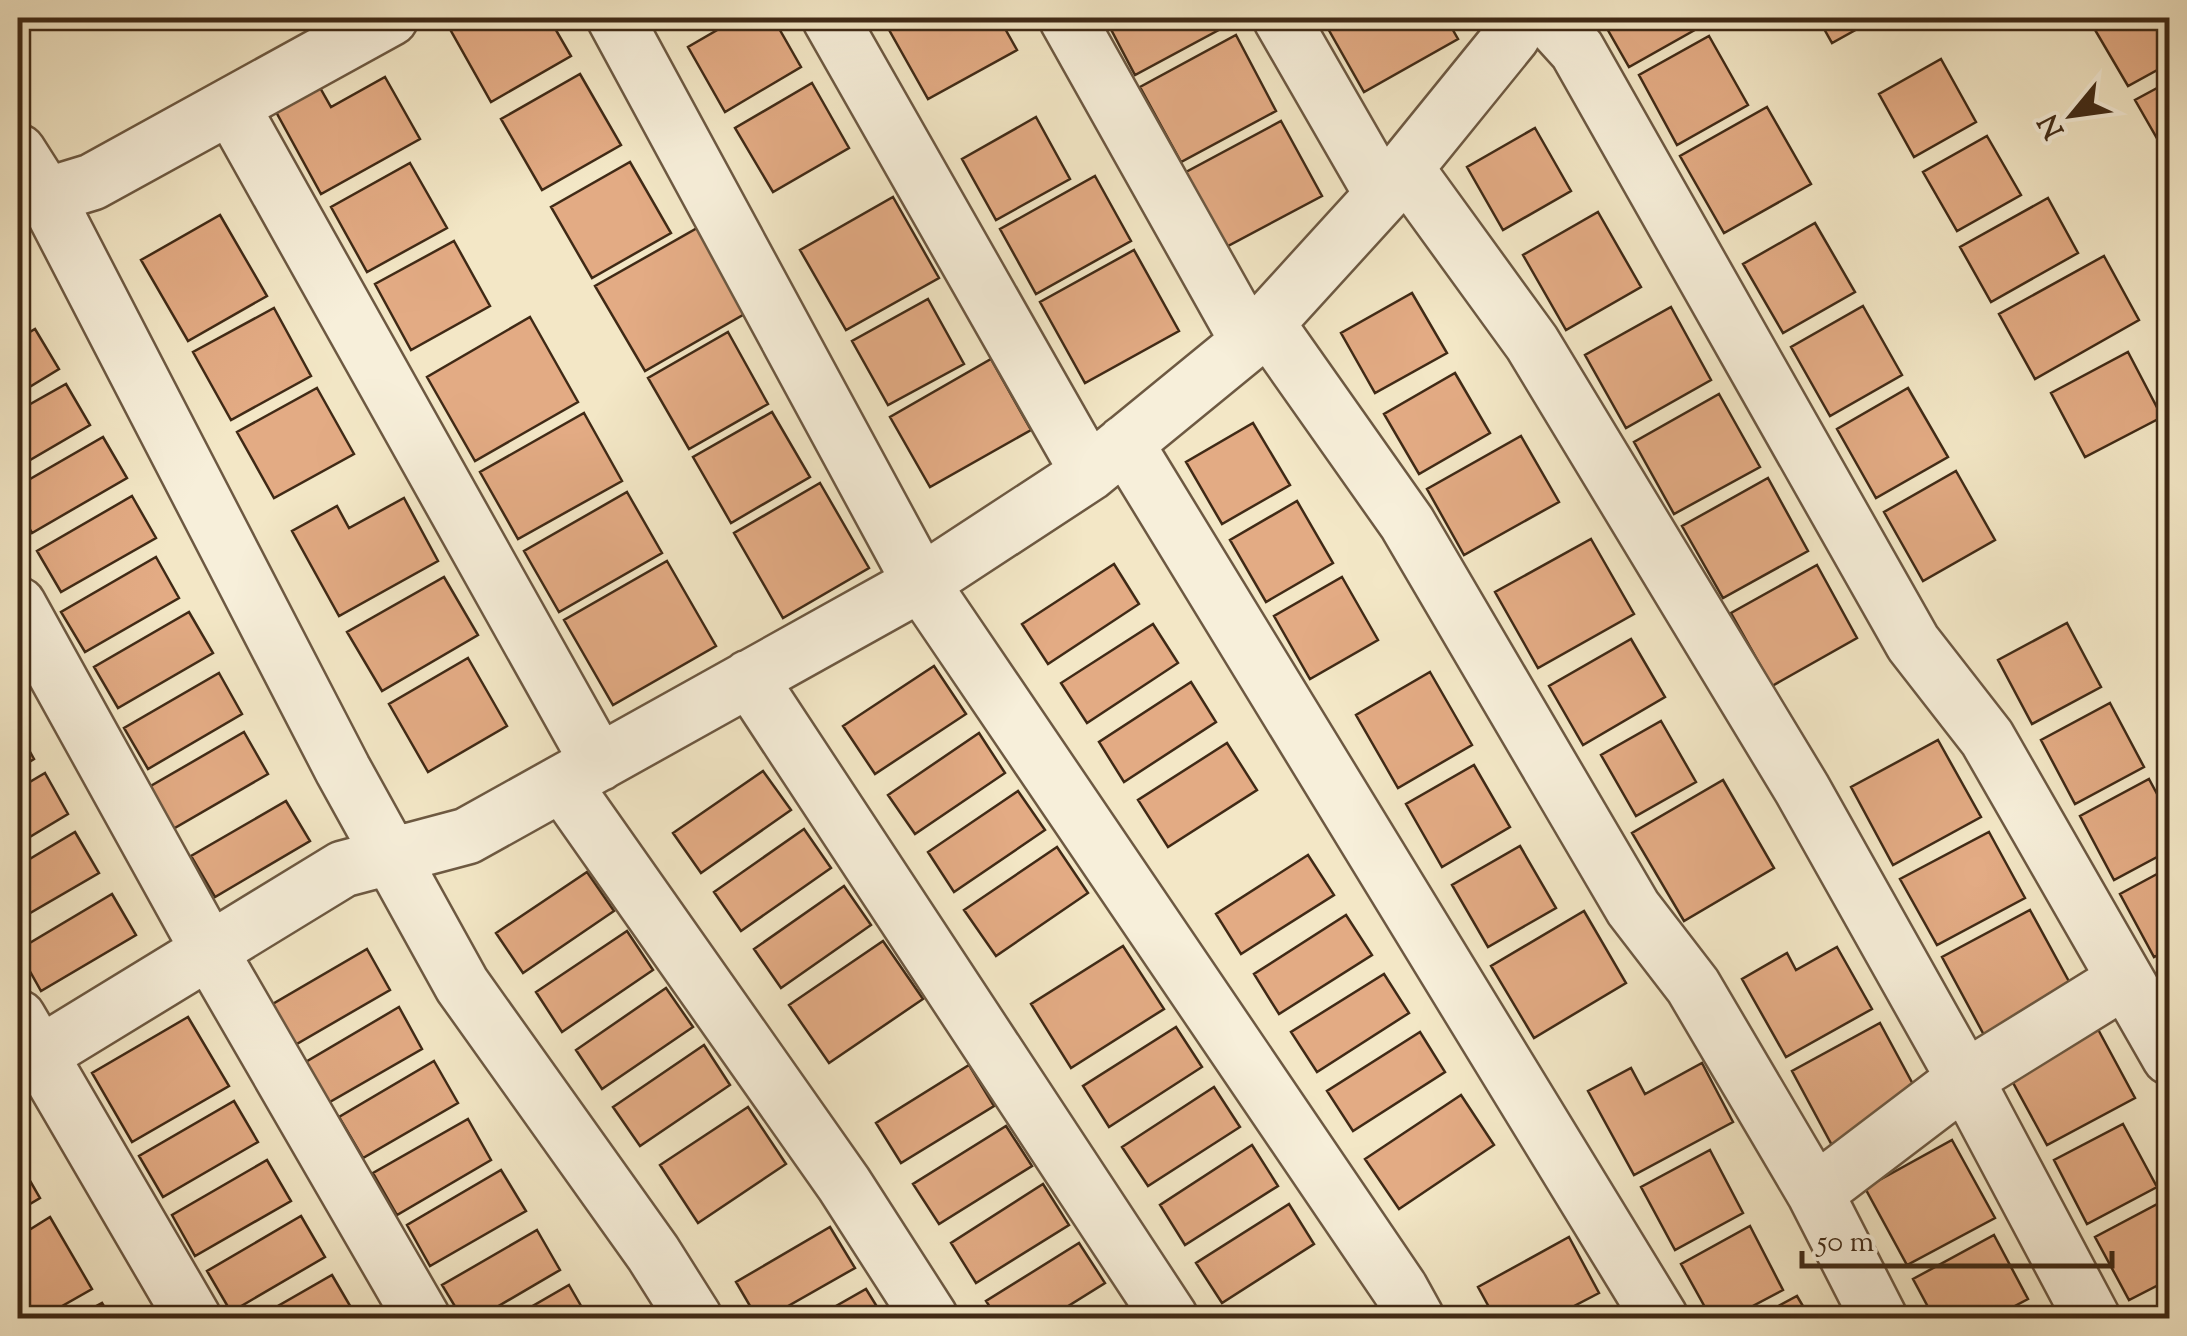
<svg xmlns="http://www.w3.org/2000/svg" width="2187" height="1336" font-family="'Sorts Mill Goudy',serif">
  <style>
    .building { fill: #e3ab84; stroke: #402a16; stroke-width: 2.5 }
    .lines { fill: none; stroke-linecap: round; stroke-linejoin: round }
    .minor-casing { stroke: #6d5942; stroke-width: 60 }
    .minor { stroke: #f7efda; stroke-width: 55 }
  </style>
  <rect width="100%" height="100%" fill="#f3e7c6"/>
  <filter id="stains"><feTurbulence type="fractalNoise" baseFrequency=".002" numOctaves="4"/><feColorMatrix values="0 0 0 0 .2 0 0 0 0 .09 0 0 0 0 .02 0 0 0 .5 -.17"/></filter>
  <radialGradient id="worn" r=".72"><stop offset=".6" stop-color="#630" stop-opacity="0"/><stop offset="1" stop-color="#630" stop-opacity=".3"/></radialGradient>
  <path class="building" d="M455 18H549L571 56 491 102 446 22Z
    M671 18H698L677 29Z
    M738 18H773L801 67 725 112 688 47Z
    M906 18H999L1017 50 928 99 888 28Z
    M1105 18H1224L1228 25 1135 75Z
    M1322 18H1446L1458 39 1364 92Z
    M1601 18H1716L1629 67Z
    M1818 18H1877L1832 43Z
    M2088 18H2170V63L2128 86Z
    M1236 35 1276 111 1181 162 1140 87Z
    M1709 36 1748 105 1677 145 1639 75Z
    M1941 59 1976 122 1914 157 1879 94Z
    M580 74 621 145 542 190 501 119Z
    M385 77 420 139 321 194 275 110 319 86 331 107Z
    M2170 81V161L2135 100Z
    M812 83 849 148 773 192 735 128Z
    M1767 107 1811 184 1724 233 1680 156Z
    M1036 117 1070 179 996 220 962 159Z
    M1281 121 1322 196 1226 247 1186 172Z
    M1535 128 1571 191 1503 230 1467 167Z
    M1987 136 2021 195 1957 231 1923 172Z
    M630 162 671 233 592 278 551 207Z
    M410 163 447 228 367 272 331 207Z
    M1095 176 1131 241 1036 294 1000 229Z
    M893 197 939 278 846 330 800 250Z
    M2048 198 2078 253 1991 302 1960 247Z
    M1598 212 1641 287 1566 330 1523 255Z
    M220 215 267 296 188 341 141 260Z
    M1815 223 1855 292 1783 333 1743 264Z
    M699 227 748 312 645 371 595 286Z
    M454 241 490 306 411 350 375 284Z
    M1134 250 1179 331 1085 383 1040 302Z
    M2104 256 2139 320 2035 379 1999 314Z
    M1412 293 1447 353 1375 393 1341 333Z
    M928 299 964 364 888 405 852 341Z
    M1863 306 1902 375 1830 416 1791 347Z
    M1671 307 1711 380 1626 428 1585 355Z
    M274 308 311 376 231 420 193 352Z
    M530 317 578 402 475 461 427 377Z
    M35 329 59 369 18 394V339Z
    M728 332 768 404 689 449 648 378Z
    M2128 352 2162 417 2085 457 2051 393Z
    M991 359 1031 430 930 487 890 417Z
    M1455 373 1490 433 1419 474 1384 414Z
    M66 384 90 425 18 467V411Z
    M317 388 354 454 274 498 237 432Z
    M1908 388 1948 457 1876 498 1837 429Z
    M1719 394 1760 467 1674 514 1634 442Z
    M772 412 810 477 731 523 693 457Z
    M584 413 622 481 518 539 480 472Z
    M1253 423 1290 485 1222 524 1186 462Z
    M1521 436 1559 502 1464 555 1427 489Z
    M103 437 127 478 32 533 18 508V486Z
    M1956 471 1995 540 1923 581 1884 512Z
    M1768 478 1808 551 1723 598 1682 526Z
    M820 483 869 568 783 618 734 533Z
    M627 492 662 553 559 612 524 551Z
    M132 496 156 538 61 592 37 551Z
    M404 498 438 561 339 616 292 531 337 506 349 528Z
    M1297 501 1333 563 1266 602 1230 540Z
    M1591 539 1634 614 1538 668 1495 592Z
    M156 557 179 598 85 652 61 612Z
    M667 561 716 646 613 705 564 620Z
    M1114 564 1139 604 1048 664 1022 624Z
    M1817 565 1857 638 1772 686 1731 613Z
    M444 577 478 635 382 691 347 632Z
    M1342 577 1378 640 1310 679 1274 616Z
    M189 612 213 653 118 708 94 667Z
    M2067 623 2101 687 2032 724 1998 660Z
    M1153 624 1178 663 1087 723 1061 683Z
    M1631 639 1665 697 1583 745 1549 686Z
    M468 658 507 726 428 772 389 704Z
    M934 666 966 714 875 774 843 726Z
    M1430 672 1472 745 1398 788 1356 715Z
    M219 673 242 714 148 769 124 728Z
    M1191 682 1216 722 1124 782 1099 742Z
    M2110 703 2144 767 2075 804 2041 740Z
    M1661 721 1696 782 1636 816 1601 755Z
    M18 730 34 759 18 769Z
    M244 732 268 774 173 829 149 787Z
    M979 733 1005 773 915 834 888 795Z
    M1938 740 1981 817 1893 865 1851 787Z
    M1227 743 1257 790 1168 847 1138 800Z
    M1474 765 1510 827 1442 867 1406 804Z
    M763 771 791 810 701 873 673 833Z
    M45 773 68 814 18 844V789Z
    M2149 779 2170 818V850L2114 880 2080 816Z
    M1723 780 1774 868 1684 921 1632 833Z
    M1018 791 1045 830 954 892 928 852Z
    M286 801 310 841 215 897 191 856Z
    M804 829 831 868 741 931 714 892Z
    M75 832 99 873 18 920V866Z
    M1989 832 2025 898 1937 945 1900 879Z
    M1520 846 1556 908 1488 947 1452 885Z
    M1057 847 1088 893 996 956 964 910Z
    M1308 855 1334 895 1241 954 1216 914Z
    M2170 867V949L2154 957 2120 894Z
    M587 872 614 911 523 973 496 933Z
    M844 886 871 925 781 988 754 949Z
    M112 894 136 935 41 991 18 950Z
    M2030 910 2072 987 1984 1035 1942 957Z
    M1584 911 1626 983 1534 1038 1491 966Z
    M1346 915 1372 955 1279 1014 1254 974Z
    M627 931 653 970 562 1032 536 992Z
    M883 941 923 999 829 1063 789 1005Z
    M1123 946 1164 1009 1071 1068 1031 1004Z
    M1837 947 1872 1009 1786 1057 1742 979 1787 953 1796 970Z
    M367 949 390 990 295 1045 271 1005Z
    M1384 974 1409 1013 1317 1072 1291 1032Z
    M666 988 693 1027 602 1089 576 1050Z
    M399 1007 422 1049 328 1103 304 1063Z
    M188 1017 229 1086 132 1142 92 1073Z
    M2093 1020 2135 1098 2047 1145 2005 1068Z
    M1880 1023 1922 1101 1834 1149 1792 1071Z
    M1176 1027 1202 1067 1109 1127 1083 1086Z
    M1420 1032 1445 1072 1353 1131 1327 1091Z
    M704 1045 730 1085 640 1146 613 1107Z
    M434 1061 458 1103 363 1158 339 1117Z
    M1702 1063 1733 1122 1634 1175 1588 1091 1631 1068 1645 1094Z
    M969 1065 994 1106 901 1163 876 1123Z
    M1214 1087 1240 1127 1148 1186 1122 1147Z
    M1461 1095 1494 1145 1399 1209 1365 1159Z
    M234 1101 258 1142 163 1197 139 1156Z
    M748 1107 786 1164 698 1223 660 1165Z
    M468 1119 491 1160 397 1215 373 1173Z
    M2123 1124 2157 1187 2087 1224 2054 1160Z
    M1006 1126 1032 1166 939 1224 913 1184Z
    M1952 1140 1995 1218 1907 1265 1865 1188Z
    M1252 1145 1278 1186 1185 1245 1160 1205Z
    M1710 1150 1743 1213 1675 1250 1641 1187Z
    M18 1160 40 1198 18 1211Z
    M267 1160 291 1201 195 1256 172 1215Z
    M501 1170 526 1211 430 1266 407 1225Z
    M1043 1184 1069 1225 976 1283 951 1243Z
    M2165 1200 2170 1209V1279L2129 1300 2095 1237Z
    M1289 1204 1314 1244 1222 1303 1196 1263Z
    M301 1216 325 1257 231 1312 207 1271Z
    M50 1217 92 1289 41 1318H18V1237Z
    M1750 1226 1783 1290 1730 1318H1711L1681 1264Z
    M830 1227 855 1268 767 1318H757L736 1282Z
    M537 1230 560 1270 478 1318H462L442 1285Z
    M1994 1235 2028 1299 1992 1318H1934L1913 1279Z
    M1569 1237 1599 1293 1551 1318H1495L1478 1287Z
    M1079 1243 1105 1283 1049 1318H997L986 1301Z
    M332 1275 356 1316 352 1318H257Z
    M569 1285 588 1318H512Z
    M866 1289 884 1318H815Z
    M1797 1296 1810 1318H1756Z
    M2170 1301V1318H2137Z
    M102 1303 111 1318H74Z
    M1128 1305 1137 1318H1108Z"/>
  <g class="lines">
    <g class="minor-casing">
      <path id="minor" d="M615 18 921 583 1400 1289 1416 1318
        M830 18 1089 473
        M1067 18 1249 342
        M1281 18 1383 195
        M1548 18 1577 50 1913 643 1987 738 2170 1057
        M231 106 599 763
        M18 152 46 196 343 770 462 985 653 1253 694 1318
        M1405 168 1532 343 1802 789 1965 1079 2092 1318
        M46 196 92 182 390 18
        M1266 323 1407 523 1633 908 1693 986 1815 1193 1879 1318
        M1125 443 1660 1318
        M18 605 209 950 422 1318
        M749 678 1170 1318
        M562 783 844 1184 930 1318
        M18 1018 193 1318
        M39 1055 343 869 467 836 921 583 1089 473 1249 342 1383 195 1512 36 1522 18
        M1815 1193 1965 1079 2125 980"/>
    </g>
    <use href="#minor" class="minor"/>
  </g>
  <rect width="2187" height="1336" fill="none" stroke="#f3e7c6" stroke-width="60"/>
  <rect x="20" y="20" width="2147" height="1296" fill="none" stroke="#402a16" stroke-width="5"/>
  <rect x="30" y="30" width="2127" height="1276" fill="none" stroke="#402a16" stroke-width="2.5"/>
  <g transform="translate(2072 115) rotate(241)" stroke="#f7efda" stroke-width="8" paint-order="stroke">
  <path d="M0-8L18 38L0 25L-18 38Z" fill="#402a16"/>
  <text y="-15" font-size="28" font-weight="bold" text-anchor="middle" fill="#402a16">N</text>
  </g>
  <path d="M1802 1251v15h310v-15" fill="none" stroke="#402a16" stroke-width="5"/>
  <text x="1817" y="1251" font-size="30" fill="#402a16" stroke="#f7efda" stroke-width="8" paint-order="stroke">50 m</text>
  <rect width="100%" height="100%" filter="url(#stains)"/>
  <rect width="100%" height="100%" fill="url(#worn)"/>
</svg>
